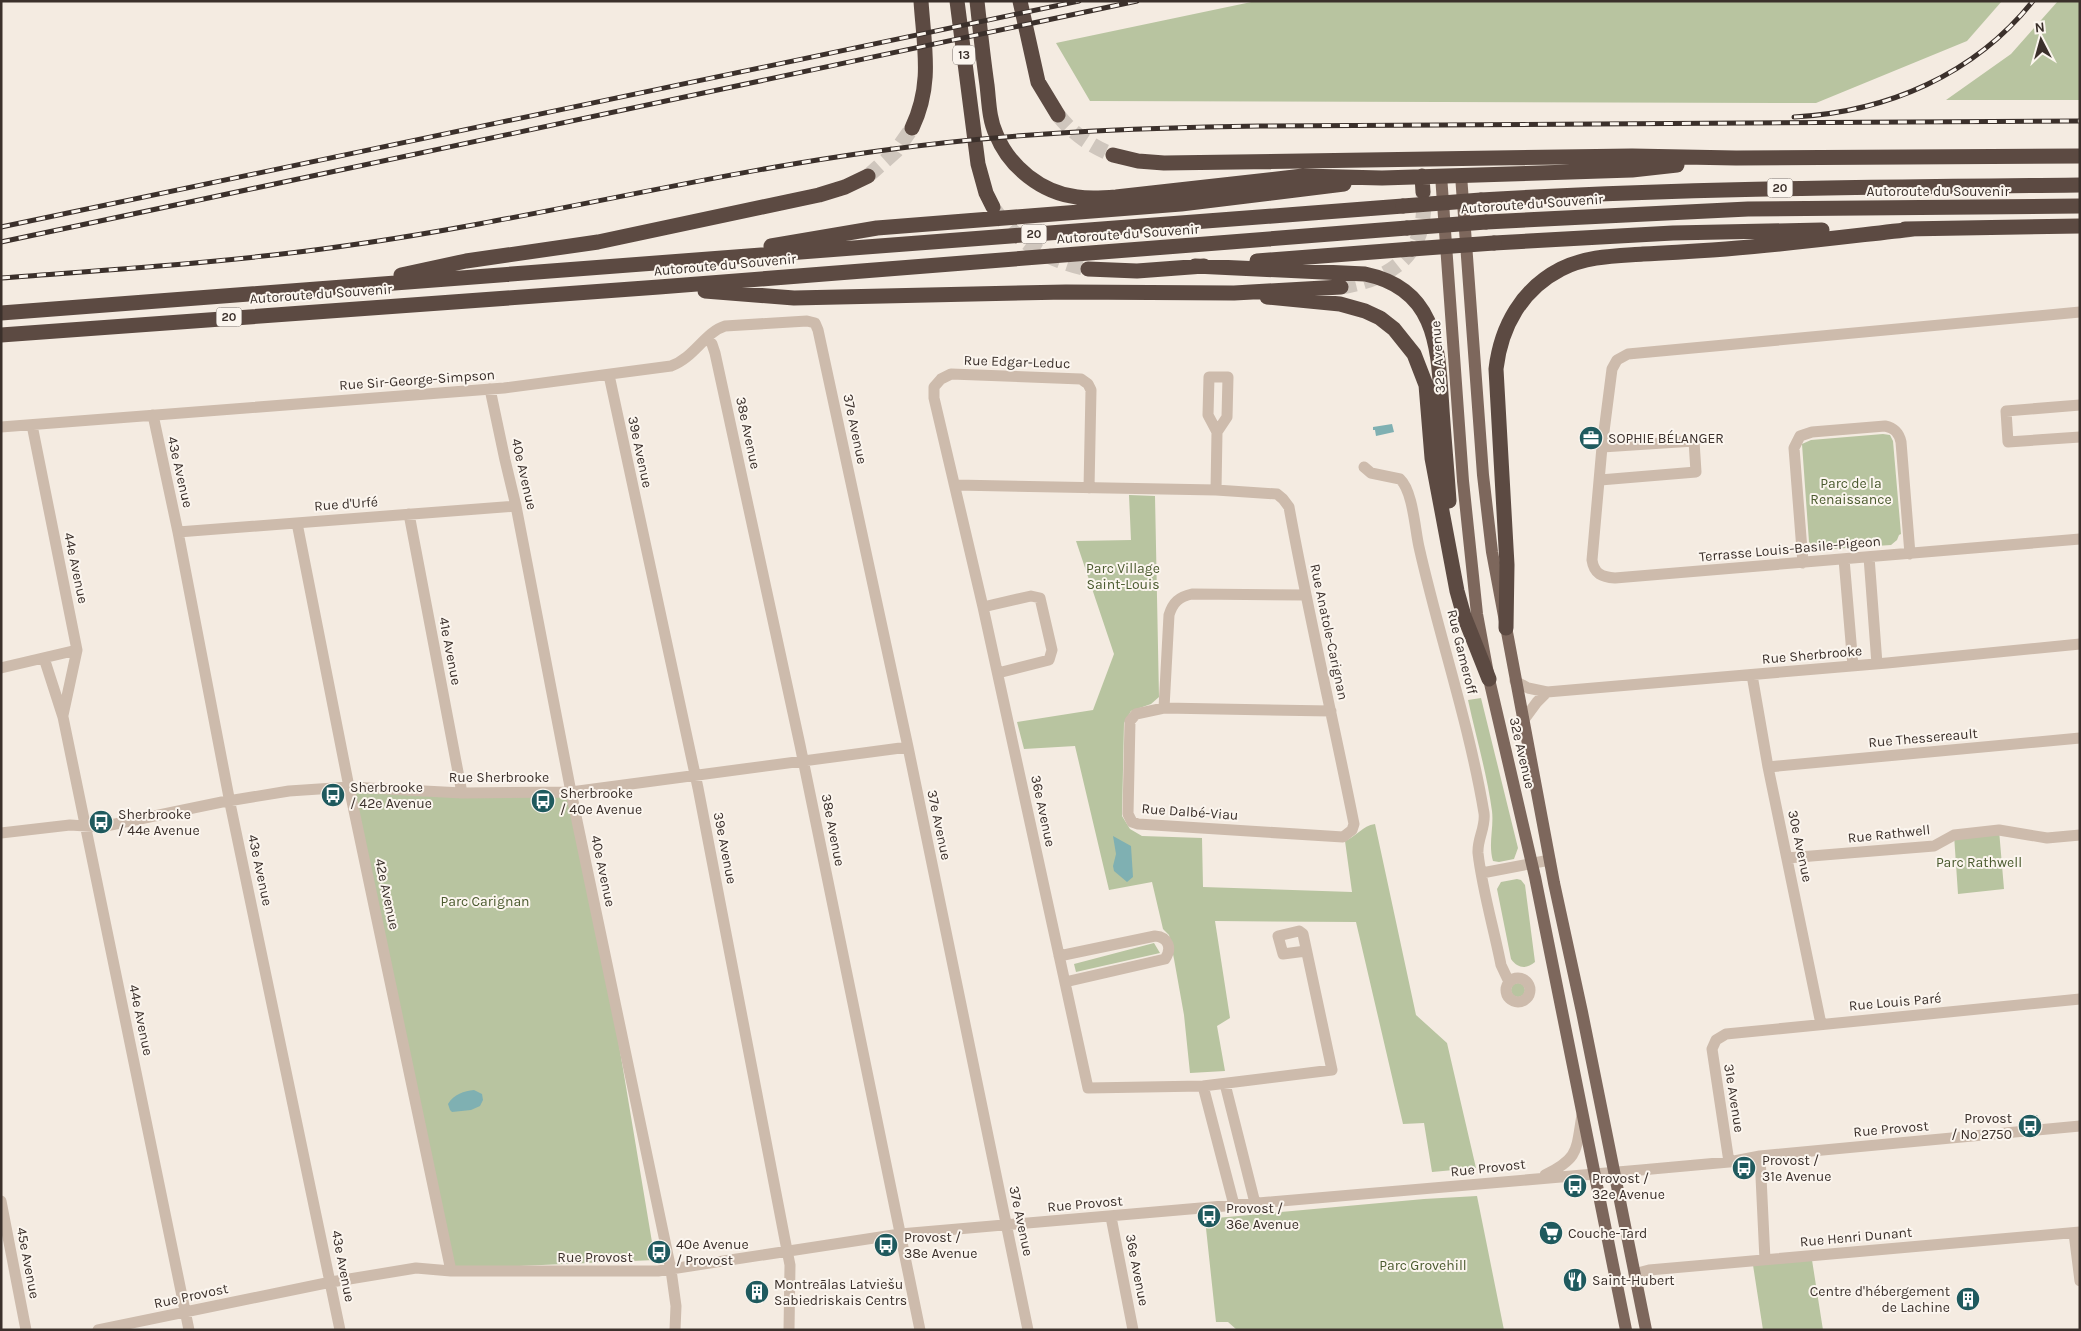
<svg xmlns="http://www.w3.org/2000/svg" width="2081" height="1331" font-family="Karla,sans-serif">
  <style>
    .green { fill: #b8c4a0 }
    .water { fill: #7fb0b2 }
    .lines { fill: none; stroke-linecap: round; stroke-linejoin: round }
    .highway-tunnel { stroke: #cfc6bd; stroke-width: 15; stroke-dasharray: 15 8; stroke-linecap: butt }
    .minor { stroke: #cdbbac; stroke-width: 11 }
    .major { stroke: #7d675c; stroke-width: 12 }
    .highway { stroke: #5c4a42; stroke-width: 15 }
    .rail-casing { stroke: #3b302b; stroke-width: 5 }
    .rail { stroke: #fbf5ee; stroke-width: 3; stroke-dasharray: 9; stroke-linecap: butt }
    .highway-bridge { stroke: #5c4a42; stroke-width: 15 }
    .labels { text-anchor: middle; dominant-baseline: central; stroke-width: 4; stroke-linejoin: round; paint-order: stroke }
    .shield { fill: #fbf5ee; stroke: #756b66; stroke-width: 1 }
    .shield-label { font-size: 12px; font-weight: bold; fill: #3b302b }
    .street-label { font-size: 14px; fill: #3b302b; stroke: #fbf5ee }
    .poi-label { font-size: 14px; fill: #3b302b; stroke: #fbf5ee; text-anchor: start }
    .park-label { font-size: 14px; fill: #4a5a2e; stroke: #fbf5ee }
  </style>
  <rect width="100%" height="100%" fill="#f4ebe1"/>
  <path class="green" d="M1256 1H2002L1967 41 1816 103 1090 101 1056 43Z
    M2058 1H2080V100H1946L2011 54Z
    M1883 434 1890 435 1893 441 1901 534 1899 535 1897 540 1891 545 1817 550 1809 542 1802 444 1811 440Z
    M1129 495 1155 496 1159 697 1151 704 1131 711 1124 723 1122 816 1130 829 1142 836 1202 838 1203 887 1352 892 1345 841C1357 836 1362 826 1375 824L1416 1015 1447 1043 1476 1168 1432 1172 1424 1123 1403 1124 1356 922 1215 921 1230 1018 1217 1026 1225 1071 1190 1073 1184 1015 1174 959 1169 935 1163 929 1152 882 1109 890 1075 746 1024 749 1017 722 1093 710 1114 654 1076 541 1131 540Z
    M1481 698 1518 848 1514 859 1499 862 1493 861C1488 844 1494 828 1492 811 1487 774 1476 737 1468 700Z
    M349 789 577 794 655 1260 452 1269Z
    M1999 830 2004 889 1958 894 1954 835Z
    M1517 879 1521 880 1525 885 1535 962C1527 969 1518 969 1511 959L1497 889 1501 882Z
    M1154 943 1160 953 1076 972 1074 964Z
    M1511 990a7 7 0 1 1 14 0a7 7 0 1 1-14 0Z
    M1477 1196 1504 1330H1237L1228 1322H1216L1205 1219 1424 1199Z
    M1812 1260 1823 1330H1763L1753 1265Z"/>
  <path class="water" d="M1392 424 1394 432 1376 436 1375 430H1373V427Z
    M1113 836 1131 846 1133 877 1127 882 1114 871 1113 866 1116 854Z
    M474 1090 482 1094 483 1100 480 1106 471 1110 452 1112 450 1110 448 1104C454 1094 464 1091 474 1090Z"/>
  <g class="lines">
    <path class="highway-tunnel" d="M1058 115C1073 134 1091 146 1113 155
      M868 176 896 151 912 128
      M995 210C1016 242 1051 262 1088 269
      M1341 287C1396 278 1429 251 1423 192"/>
    <path class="minor" d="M2080 312 1628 354 1617 360 1612 369 1602 447 1592 560C1594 574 1602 577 1615 578L2080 539
      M707 338 712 344 715 353 800 745 920 1330
      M609 375 698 788 785 1240 790 1265 789 1330
      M490 389 505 460 516 506 571 792 671 1270 676 1306 675 1330
      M2080 405 2006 411 2008 442 2080 437
      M153 415 178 532 231 808 340 1330
      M32 425 77 650 63 715
      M1 427 504 388 671 366C694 358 705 332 725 326L807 321 815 323 818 330 908 747 1028 1330
      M1364 467 1371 473 1400 479C1413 491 1415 530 1419 547 1439 636 1469 723 1484 813 1486 827 1477 839 1478 853 1482 889 1494 929 1501 965L1509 982
      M1600 480 1696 472 1694 441 1602 447
      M955 485 1216 490 1277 494 1283 499 1289 507C1308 613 1333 718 1354 824L1352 830 1343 837 1138 824 1132 822 1128 814 1130 721 1136 714 1164 708 1331 711
      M1089 488 1091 390 1088 384 1081 379 951 374 941 379 934 387V398L983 607 1088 1088 1203 1086 1332 1070 1303 934 1299 931 1278 936 1283 954 1306 951
      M1216 490 1217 432 1227 417 1228 377H1209L1208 415 1217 432
      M409 514 462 793
      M297 523 349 787 451 1271
      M178 532 516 506
      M1869 557 1877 664
      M1844 559 1853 666
      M1803 563 1794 448 1800 436 1812 432 1885 426C1895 428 1899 433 1901 442L1910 554
      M983 607 1031 596 1040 598 1052 650 1049 660 998 673
      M44 658 63 717 189 1330
      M1 668 77 650
      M1752 675 1768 767 1821 1024
      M1515 681 1528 688 1547 692 1887 663 2080 644
      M1164 708 1169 615C1173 602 1179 597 1192 594L1305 595
      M1523 721 1537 702 1547 692
      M1768 767 2080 738
      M1 833 70 825 101 827 222 802 289 791 349 787 462 793 571 792 908 747
      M1787 858 1934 846 1954 835 1999 830 2047 838 2080 835
      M1482 873 1550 860
      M1059 956 1155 936C1169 937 1172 949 1165 959L1065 982
      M1506 990a12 12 0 1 1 24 0a12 12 0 1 1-24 0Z
      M1225 1084 1255 1203
      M1203 1086 1234 1205
      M1760 1156 1765 1260
      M1729 1162 1712 1049 1716 1040 1726 1034 2080 999
      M1545 1175C1579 1158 1576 1151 1582 1115
      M1 1201 26 1330
      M1111 1217 1133 1330
      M2074 1233 2080 1281
      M1634 1274 1649 1270 2080 1232
      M98 1330 331 1282 416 1268 451 1271H658L900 1234 1641 1170 1729 1162 1760 1156 2080 1126"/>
    <path class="major" d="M1441 175 1463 481 1477 614 1489 679 1535 877 1626 1330
      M1461 175 1483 475 1492 552 1554 883 1582 1012 1646 1330"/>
    <path class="highway" d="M957 1 978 164 986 193 993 207
      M977 1C980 29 983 57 987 85 989 102 989 119 996 134 1009 167 1042 193 1077 197 1090 199 1103 198 1116 197L1303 176 1382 178 1632 170 1677 165
      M1020 1 1038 82 1058 115
      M912 128C933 84 924 47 921 1
      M1113 155 1138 161 1164 163 1632 156 1736 158 2080 156
      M1422 176 1423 192
      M1481 200C1681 188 1880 187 2080 185
      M1486 222 1748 209 2080 206
      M1905 229 2080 226
      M1494 243 1673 233 1822 230
      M771 246 877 228 1181 204 1344 184
      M1257 261 1412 249
      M1195 266 1365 274C1438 289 1438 349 1442 409 1444 440 1447 470 1449 501
      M1088 269 1137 271 1204 266
      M401 275 466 261 598 242 819 195 845 187 868 176
      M705 291 794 298 1066 292 1234 293 1341 287
      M1267 297 1340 304 1365 311 1380 318 1394 329 1414 354 1426 385 1432 458 1457 591 1464 616 1489 679
      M1 313 1403 206
      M1 335 659 287 1407 228
      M1506 628 1507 565 1496 369C1501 326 1522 289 1561 269 1587 256 1615 256 1643 254 1670 253 1698 251 1726 249 1789 244 1851 236 1914 229"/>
    <g class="rail-casing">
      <path id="rail" d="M1794 117C1887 112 1974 75 2033 1
        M1 227 1079 1
        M1 242 1137 1
        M1 278C118 269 235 262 351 245 528 220 701 175 878 151 1005 133 1132 128 1260 126L2080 121"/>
    </g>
    <use href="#rail" class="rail"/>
    <path class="highway-bridge" d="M1403 206 1481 200
      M1407 228 1486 222
      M1412 249 1494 243"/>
  </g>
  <defs>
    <g id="office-disc" transform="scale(1.25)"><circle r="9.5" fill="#1f5a5e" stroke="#fbf5ee"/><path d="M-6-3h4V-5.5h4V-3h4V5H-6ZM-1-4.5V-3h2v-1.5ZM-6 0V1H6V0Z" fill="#fff"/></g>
    <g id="bus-disc" transform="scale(1.25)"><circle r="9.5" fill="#1f5a5e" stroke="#fbf5ee"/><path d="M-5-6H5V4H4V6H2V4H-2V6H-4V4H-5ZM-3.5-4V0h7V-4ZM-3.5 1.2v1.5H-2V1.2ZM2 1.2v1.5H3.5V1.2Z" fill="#fff"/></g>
    <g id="supermarket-disc" transform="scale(1.25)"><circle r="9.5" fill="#1f5a5e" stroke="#fbf5ee"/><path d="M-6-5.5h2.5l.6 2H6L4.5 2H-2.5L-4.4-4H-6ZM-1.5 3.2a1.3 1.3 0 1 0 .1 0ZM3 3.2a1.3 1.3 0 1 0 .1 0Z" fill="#fff"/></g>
    <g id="restaurant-disc" transform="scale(1.25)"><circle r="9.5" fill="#1f5a5e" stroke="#fbf5ee"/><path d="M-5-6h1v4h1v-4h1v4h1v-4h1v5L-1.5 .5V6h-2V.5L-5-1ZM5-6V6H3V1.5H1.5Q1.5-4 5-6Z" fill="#fff"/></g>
    <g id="building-disc" transform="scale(1.25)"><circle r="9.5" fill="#1f5a5e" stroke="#fbf5ee"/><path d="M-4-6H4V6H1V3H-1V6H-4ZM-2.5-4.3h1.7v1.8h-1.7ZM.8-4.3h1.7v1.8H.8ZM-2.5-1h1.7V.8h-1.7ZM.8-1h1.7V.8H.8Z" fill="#fff"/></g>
  </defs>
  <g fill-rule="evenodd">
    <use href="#office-disc" x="1591" y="438"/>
    <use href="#bus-disc" x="333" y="795"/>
    <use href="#bus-disc" x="543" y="801"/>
    <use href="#bus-disc" x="101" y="822"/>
    <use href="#bus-disc" x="2030" y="1126"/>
    <use href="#bus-disc" x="1744" y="1168"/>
    <use href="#bus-disc" x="1575" y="1186"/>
    <use href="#bus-disc" x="1209" y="1216"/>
    <use href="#supermarket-disc" x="1551" y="1233"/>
    <use href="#bus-disc" x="886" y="1245"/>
    <use href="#bus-disc" x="659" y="1252"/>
    <use href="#restaurant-disc" x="1575" y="1280"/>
    <use href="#building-disc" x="757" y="1292"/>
    <use href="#building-disc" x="1968" y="1299"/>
  </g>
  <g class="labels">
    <g class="shield">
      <rect x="953" y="45.5" width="22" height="19" rx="4"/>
      <rect x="1767.5" y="178.5" width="25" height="19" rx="4"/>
      <rect x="1021.5" y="224.5" width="25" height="19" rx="4"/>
      <rect x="216.5" y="307.5" width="25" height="19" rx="4"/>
    </g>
    <g class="shield-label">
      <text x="964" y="55">13</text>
      <text x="1780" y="188">20</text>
      <text x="1034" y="234">20</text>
      <text x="229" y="317">20</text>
    </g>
    <g class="street-label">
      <text x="1938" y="191">Autoroute du Souvenir</text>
      <text transform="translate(1532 204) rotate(-4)">Autoroute du Souvenir</text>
      <text transform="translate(1128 234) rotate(-4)">Autoroute du Souvenir</text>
      <text transform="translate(725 265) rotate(-5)">Autoroute du Souvenir</text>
      <text transform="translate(321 294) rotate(-4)">Autoroute du Souvenir</text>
      <text transform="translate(1438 357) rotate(-94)">32e Avenue</text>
      <text transform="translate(1017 362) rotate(2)">Rue Edgar-Leduc</text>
      <text transform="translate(417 380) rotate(-4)">Rue Sir-George-Simpson</text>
      <text transform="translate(855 429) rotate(78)">37e Avenue</text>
      <text transform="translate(748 433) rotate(78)">38e Avenue</text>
      <text transform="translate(640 452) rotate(78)">39e Avenue</text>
      <text transform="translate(180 472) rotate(77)">43e Avenue</text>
      <text transform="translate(524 474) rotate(77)">40e Avenue</text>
      <text transform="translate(346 504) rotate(-4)">Rue d'Urfé</text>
      <text transform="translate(1790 549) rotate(-5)">Terrasse Louis-Basile-Pigeon</text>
      <text transform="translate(76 568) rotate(78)">44e Avenue</text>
      <text transform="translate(1329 632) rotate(78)">Rue Anatole-Carignan</text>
      <text transform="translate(450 651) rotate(79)">41e Avenue</text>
      <text transform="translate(1462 652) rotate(76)">Rue Gameroff</text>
      <text transform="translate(1812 655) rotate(-5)">Rue Sherbrooke</text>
      <text transform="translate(1923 738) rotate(-5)">Rue Thessereault</text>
      <text transform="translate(1522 753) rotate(77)">32e Avenue</text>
      <text x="499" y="777">Rue Sherbrooke</text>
      <text transform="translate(1043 811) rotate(78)">36e Avenue</text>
      <text transform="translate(1190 812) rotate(4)">Rue Dalbé-Viau</text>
      <text transform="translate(939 825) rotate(78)">37e Avenue</text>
      <text transform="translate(833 830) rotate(79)">38e Avenue</text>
      <text transform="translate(1889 834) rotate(-6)">Rue Rathwell</text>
      <text transform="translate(1800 846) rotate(78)">30e Avenue</text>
      <text transform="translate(725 848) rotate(79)">39e Avenue</text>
      <text transform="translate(260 870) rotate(78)">43e Avenue</text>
      <text transform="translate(603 871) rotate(78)">40e Avenue</text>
      <text transform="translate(387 894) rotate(78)">42e Avenue</text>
      <text transform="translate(1895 1002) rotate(-5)">Rue Louis Paré</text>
      <text transform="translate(141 1020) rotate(78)">44e Avenue</text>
      <text transform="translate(1734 1098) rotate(81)">31e Avenue</text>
      <text transform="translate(1891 1129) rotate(-5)">Rue Provost</text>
      <text transform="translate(1488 1168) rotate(-6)">Rue Provost</text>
      <text transform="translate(1085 1204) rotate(-5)">Rue Provost</text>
      <text transform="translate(1021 1221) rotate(78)">37e Avenue</text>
      <text transform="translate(1856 1237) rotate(-5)">Rue Henri Dunant</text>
      <text x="595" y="1257">Rue Provost</text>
      <text transform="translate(28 1263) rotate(79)">45e Avenue</text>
      <text transform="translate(343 1266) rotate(79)">43e Avenue</text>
      <text transform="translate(1137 1270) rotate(79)">36e Avenue</text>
      <text transform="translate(191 1296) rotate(-12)">Rue Provost</text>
    </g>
    <g class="poi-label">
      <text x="1608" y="438">SOPHIE BÉLANGER</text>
      <text x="350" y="787">Sherbrooke<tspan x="350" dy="16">/ 42e Avenue</tspan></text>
      <text x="560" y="793">Sherbrooke<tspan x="560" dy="16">/ 40e Avenue</tspan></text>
      <text x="118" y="814">Sherbrooke<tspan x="118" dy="16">/ 44e Avenue</tspan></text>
      <text x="2012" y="1118" text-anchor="end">Provost<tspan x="2012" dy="16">/ No 2750</tspan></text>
      <text x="1762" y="1160">Provost /<tspan x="1762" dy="16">31e Avenue</tspan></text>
      <text x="1592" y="1178">Provost /<tspan x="1592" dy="16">32e Avenue</tspan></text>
      <text x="1226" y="1208">Provost /<tspan x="1226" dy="16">36e Avenue</tspan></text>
      <text x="1568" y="1233">Couche-Tard</text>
      <text x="904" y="1237">Provost /<tspan x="904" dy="16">38e Avenue</tspan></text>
      <text x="676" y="1244">40e Avenue<tspan x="676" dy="16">/ Provost</tspan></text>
      <text x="1592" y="1280">Saint-Hubert</text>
      <text x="774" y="1284">Montreālas Latviešu<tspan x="774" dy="16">Sabiedriskais Centrs</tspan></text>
      <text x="1950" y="1291" text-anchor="end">Centre d'hébergement<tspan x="1950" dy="16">de Lachine</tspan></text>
    </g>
    <g class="park-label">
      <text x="1851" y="483">Parc de la<tspan x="1851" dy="16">Renaissance</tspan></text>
      <text x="1123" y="568">Parc Village<tspan x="1123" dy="16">Saint-Louis</tspan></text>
      <text x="1979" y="862">Parc Rathwell</text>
      <text x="485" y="901">Parc Carignan</text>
      <text x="1423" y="1265">Parc Grovehill</text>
    </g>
  </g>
  <rect width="2081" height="1331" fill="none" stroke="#3b302b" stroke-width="5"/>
  <g transform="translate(2041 40) rotate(354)" stroke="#fbf5ee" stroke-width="4" paint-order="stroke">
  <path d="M0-4L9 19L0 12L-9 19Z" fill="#3b302b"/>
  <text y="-8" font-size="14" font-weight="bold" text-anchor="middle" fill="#3b302b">N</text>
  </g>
</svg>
